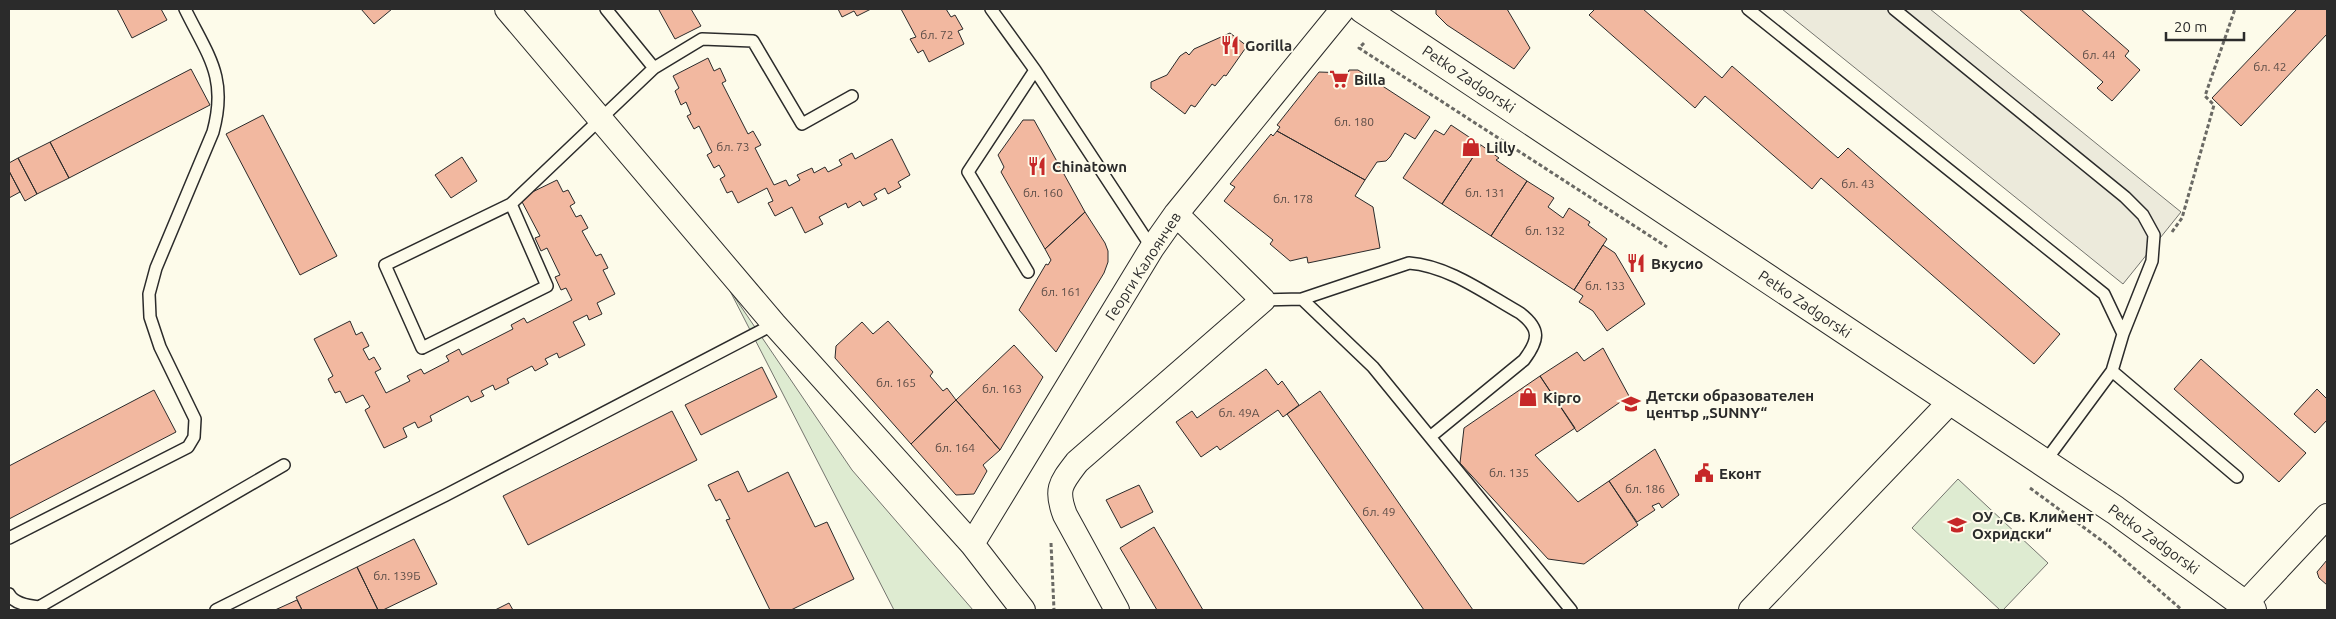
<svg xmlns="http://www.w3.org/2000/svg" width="2336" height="619" font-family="Ubuntu,sans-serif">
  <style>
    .green { fill: #deebd1; stroke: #74746e }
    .parking { fill: #eceadb; stroke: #74746e }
    .building { fill: #f2b8a0; stroke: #2b2b2b }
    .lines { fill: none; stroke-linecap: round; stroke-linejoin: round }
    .service-casing { stroke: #2b2b2b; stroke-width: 14 }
    .minor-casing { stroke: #2b2b2b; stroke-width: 26 }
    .tertiary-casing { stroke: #2b2b2b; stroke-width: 30 }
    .path { stroke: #6a6964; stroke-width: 3; stroke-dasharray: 4 2.5; stroke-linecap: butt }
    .service { stroke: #fdfbea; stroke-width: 11 }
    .minor { stroke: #fdfbea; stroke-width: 24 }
    .tertiary { stroke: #fdfbea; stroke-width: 28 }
    .labels { text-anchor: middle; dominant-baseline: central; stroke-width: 4; stroke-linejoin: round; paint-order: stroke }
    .number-label { font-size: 12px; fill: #5d4e48 }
    .poi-label { font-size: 15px; font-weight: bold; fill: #2b2b2b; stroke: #fdfbea; text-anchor: start }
    .street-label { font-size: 15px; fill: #2b2b2b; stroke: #fdfbea }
  </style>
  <rect width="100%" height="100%" fill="#fdfbea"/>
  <path class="green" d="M729 289 852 470 973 610H894Z
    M1958 479 2048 563 2003 610H2000L1912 528Z"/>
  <path class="parking" d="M1782 9H1930L2181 212 2123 284Z"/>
  <path class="building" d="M117 9H161L167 20 132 38Z
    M361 9H392L374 24Z
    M662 9H691L701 26 675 39 659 10Z
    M838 9H871L857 16 854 11 842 17Z
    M901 9H946L951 17 955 15 963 29 958 31 964 44 929 62 923 50 918 53 910 39 916 37Z
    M1436 9H1507L1530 48 1514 69 1447 25 1436 14Z
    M1595 9H1643L1722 78 1732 66 1838 158 1848 148 2060 334 2034 364 1821 178 1812 189 1705 96 1695 108 1589 15Z
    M2019 9H2081L2129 51 2125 56 2140 70 2112 101 2097 88 2103 82Z
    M2297 9H2327V34L2241 126 2212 98Z
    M1230 33 1247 46 1226 76 1224 75 1215 86 1212 84 1195 107 1191 105 1185 114 1151 88V82L1167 75 1180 56 1186 52 1189 55 1194 49Z
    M708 58 714 71 720 68 726 81 722 83 748 134 753 131 761 145 755 148 774 185 786 180 789 186 800 180 797 175 812 168 814 173 825 167 828 172 842 165 839 160 852 153 855 159 892 139 910 175 898 182 901 187 888 194 885 188 874 194 877 199 863 206 860 201 848 208 846 203 819 217 823 224 805 233 792 207 775 216 768 203 773 201 767 188 738 203 732 191 727 193 720 179 725 176 719 165 714 168 707 155 712 152 699 126 694 129 687 116 691 114 686 102 681 105 675 91 679 88 673 76Z
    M191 69 210 105 69 178 50 142Z
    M1349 70H1358L1430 117 1415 139 1405 133 1390 157 1386 161 1377 162 1365 180 1277 131 1280 127 1277 125 1319 72 1348 73Z
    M263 115 337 256 300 275 226 134Z
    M1023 120H1034L1085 212 1045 249 1001 172 1004 167 998 155Z
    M1451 125 1481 145 1442 204 1403 178 1435 130 1444 135Z
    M1277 131 1365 180 1355 196 1373 207 1380 248 1308 263 1307 257 1290 261 1270 244 1273 240 1224 201 1235 187 1230 184 1271 134 1273 136Z
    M50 142 69 178 37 194 18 158Z
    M1481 145 1499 158 1496 160 1527 181 1491 236 1442 204Z
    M462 157 477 181 451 198 435 175Z
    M18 158 37 194 25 201 9 171V163Z
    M9 171 20 192 9 198Z
    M557 180 563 192 568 190 575 203 570 206 576 217 581 215 588 228 582 231 596 256 601 254 608 268 603 270 615 294 597 303 602 314 589 320 587 315 573 322 585 345 559 358 557 353 545 359 548 364 535 371 532 366 507 379 509 383 495 390 493 385 481 391 484 396 471 402 468 396 430 416 432 421 418 428 415 422 403 428 407 437 384 448 365 410 370 407 363 395 346 403 340 391 335 393 328 379 333 376 314 339 350 321 356 335 362 332 369 346 363 349 369 360 374 357 381 369 375 372 386 393 410 381 407 376 421 369 424 374 449 361 446 356 459 349 462 355 513 329 511 325 524 318 527 323 572 300 566 288 561 290 555 277 560 275 547 248 541 251 535 238 540 236 520 198Z
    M1527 181 1554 198 1548 207 1563 218 1569 208 1590 222 1588 225 1607 239 1574 290 1491 236Z
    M1085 212 1105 243 1108 251V262L1104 273 1056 352 1019 310 1046 264 1048 265 1051 260 1045 249Z
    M1603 245 1615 253 1645 304 1607 331 1593 311 1579 302 1583 296 1574 290Z
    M888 321 933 372 930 376 943 391 947 388 956 400 911 444 835 358 836 346 862 322 873 334Z
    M1014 345 1043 377 1000 450 956 400Z
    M1603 348 1629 396 1577 432 1540 376 1577 352 1584 361Z
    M2201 359 2306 453 2279 482 2174 389Z
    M762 367 777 397 701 435 685 405Z
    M1266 369 1278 385 1282 381 1299 405 1283 417 1278 410 1220 450 1217 446 1201 457 1176 422 1192 411 1197 418Z
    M1540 376 1575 428 1535 455 1578 502 1609 481 1638 525 1584 564 1548 559 1460 463 1464 428Z
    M2317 389 2327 399V420L2315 433 2294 414Z
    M154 390 176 432 9 519V466Z
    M1320 391 1380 476 1473 610H1424L1287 414Z
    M956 400 1000 450 983 465 987 471 974 494 956 495 911 444Z
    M672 411 697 460 528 545 503 496Z
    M1655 449 1679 495 1662 508 1659 503 1652 506 1655 510 1637 522 1609 481Z
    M738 471 748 492 788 472 815 527 827 522 854 579 791 610H770L726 520 730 519 720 499 716 501 708 485Z
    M1139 485 1153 512 1121 528 1106 500Z
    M1154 527 1203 610H1157L1120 548Z
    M414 539 437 584 383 610H378L357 567Z
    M2327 560V585L2319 578 2317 572Z
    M357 567 378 610H302L296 597Z
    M297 600 302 610H275Z
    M509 603 513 610H495Z"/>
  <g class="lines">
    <g class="service-casing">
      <path id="service" d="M991 9 1035 70 1152 248
        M1748 9 2104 294 2123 334
        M1894 9 2125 197 2143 215 2154 235 2152 261 2123 334 2112 371 2044 463
        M654 68 702 39 753 41 802 124 852 96
        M511 204 385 265 422 348 547 286 511 204 654 68 606 9
        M1028 272 968 172 1035 70
        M1302 299 1409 263C1449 266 1486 294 1520 313 1541 329 1539 340 1524 360L1430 437
        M1263 300 1302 299 1373 367 1571 610
        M2112 371 2237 477
        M9 538 188 447 194 437 195 419 160 347 150 317 149 294 156 268 213 132C228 77 208 56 185 9
        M9 594C14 604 29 606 39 607L284 465
        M216 610 446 495 774 324"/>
    </g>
    <g class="minor-casing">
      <path id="minor" d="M507 9 774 324 972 544 1023 610
        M972 544 1152 248 1176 214 1343 9
        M2244 605 2327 516
        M1117 610 1065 515C1055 489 1061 483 1077 462L1263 300 1176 214
        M1751 610 1950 402"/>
    </g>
    <g class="tertiary-casing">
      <path id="tertiary" d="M1363 9 2115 510 2252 610"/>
    </g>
    <path class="path" d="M1364 43 1359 48 1667 247
      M2172 232 2182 218 2214 105 2205 96 2235 9
      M2030 488 2105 543 2182 610
      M1051 543 1054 610"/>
    <use href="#service" class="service"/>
    <use href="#minor" class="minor"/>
    <use href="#tertiary" class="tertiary"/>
  </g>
  <defs>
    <g id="restaurant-bare" transform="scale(1.5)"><path d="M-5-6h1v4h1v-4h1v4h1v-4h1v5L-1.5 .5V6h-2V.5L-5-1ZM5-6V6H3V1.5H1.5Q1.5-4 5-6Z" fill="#c62828" stroke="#fdfbea" stroke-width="2.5" paint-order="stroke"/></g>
    <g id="supermarket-bare" transform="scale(1.5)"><path d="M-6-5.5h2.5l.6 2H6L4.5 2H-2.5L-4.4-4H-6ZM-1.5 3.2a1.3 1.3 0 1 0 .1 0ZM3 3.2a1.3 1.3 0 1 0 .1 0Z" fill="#c62828" stroke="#fdfbea" stroke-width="2.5" paint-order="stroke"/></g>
    <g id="shop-bare" transform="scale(1.5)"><path d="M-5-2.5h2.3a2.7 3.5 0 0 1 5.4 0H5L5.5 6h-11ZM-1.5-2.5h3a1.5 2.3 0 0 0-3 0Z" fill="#c62828" stroke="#fdfbea" stroke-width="2.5" paint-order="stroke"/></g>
    <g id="school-bare" transform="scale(1.5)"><path d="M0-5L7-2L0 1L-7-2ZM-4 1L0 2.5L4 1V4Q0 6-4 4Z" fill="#c62828" stroke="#fdfbea" stroke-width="2.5" paint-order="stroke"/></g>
    <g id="civic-bare" transform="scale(1.5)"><path d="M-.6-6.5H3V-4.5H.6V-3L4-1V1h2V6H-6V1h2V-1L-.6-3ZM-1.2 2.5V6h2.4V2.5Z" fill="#c62828" stroke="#fdfbea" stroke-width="2.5" paint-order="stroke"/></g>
  </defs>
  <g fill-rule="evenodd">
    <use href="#restaurant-bare" x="1230" y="45"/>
    <use href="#supermarket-bare" x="1339" y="79"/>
    <use href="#shop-bare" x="1471" y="147"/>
    <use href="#restaurant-bare" x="1037" y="166"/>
    <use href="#restaurant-bare" x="1636" y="263"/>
    <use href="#shop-bare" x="1528" y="397"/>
    <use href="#school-bare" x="1631" y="404"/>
    <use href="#civic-bare" x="1704" y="473"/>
    <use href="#school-bare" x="1957" y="525"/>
  </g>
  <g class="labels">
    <g class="number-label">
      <text x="937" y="34">бл. 72</text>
      <text x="2099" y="54">бл. 44</text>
      <text x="2270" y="66">бл. 42</text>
      <text x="1354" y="121">бл. 180</text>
      <text x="733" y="146">бл. 73</text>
      <text x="1858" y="183">бл. 43</text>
      <text x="1043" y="192">бл. 160</text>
      <text x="1485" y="192">бл. 131</text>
      <text x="1293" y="198">бл. 178</text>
      <text x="1545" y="230">бл. 132</text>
      <text x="1605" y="285">бл. 133</text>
      <text x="1061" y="291">бл. 161</text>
      <text x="896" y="382">бл. 165</text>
      <text x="1002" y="388">бл. 163</text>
      <text x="1239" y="412">бл. 49А</text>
      <text x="955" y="447">бл. 164</text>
      <text x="1509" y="472">бл. 135</text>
      <text x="1645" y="488">бл. 186</text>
      <text x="1379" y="511">бл. 49</text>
      <text x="397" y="575">бл. 139Б</text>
    </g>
    <g class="poi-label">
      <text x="1245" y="45">Gorilla</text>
      <text x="1354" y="79">Billa</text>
      <text x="1486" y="147">Lilly</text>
      <text x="1052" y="166">Chinatown</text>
      <text x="1651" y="263">Вкусио</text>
      <text x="1646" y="395">Детски образователен<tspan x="1646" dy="17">център „SUNNY“</tspan></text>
      <text x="1543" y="397">Kipro</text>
      <text x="1719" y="473">Еконт</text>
      <text x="1972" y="516">ОУ „Св. Климент<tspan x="1972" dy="17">Охридски“</tspan></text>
    </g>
    <g class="street-label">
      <text transform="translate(1469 79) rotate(34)">Petko Zadgorski</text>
      <text transform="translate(1143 266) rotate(-57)">Георги Калоянчев</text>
      <text transform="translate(1805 304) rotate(34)">Petko Zadgorski</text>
      <text transform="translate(2154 539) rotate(36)">Petko Zadgorski</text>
    </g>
  </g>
  <rect width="2336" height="619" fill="none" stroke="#2b2b2b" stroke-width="20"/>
  <path d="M2166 32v8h78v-8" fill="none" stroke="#2b2b2b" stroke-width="2.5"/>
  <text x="2174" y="32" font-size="15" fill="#2b2b2b" stroke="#fdfbea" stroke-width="4" paint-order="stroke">20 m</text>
</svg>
